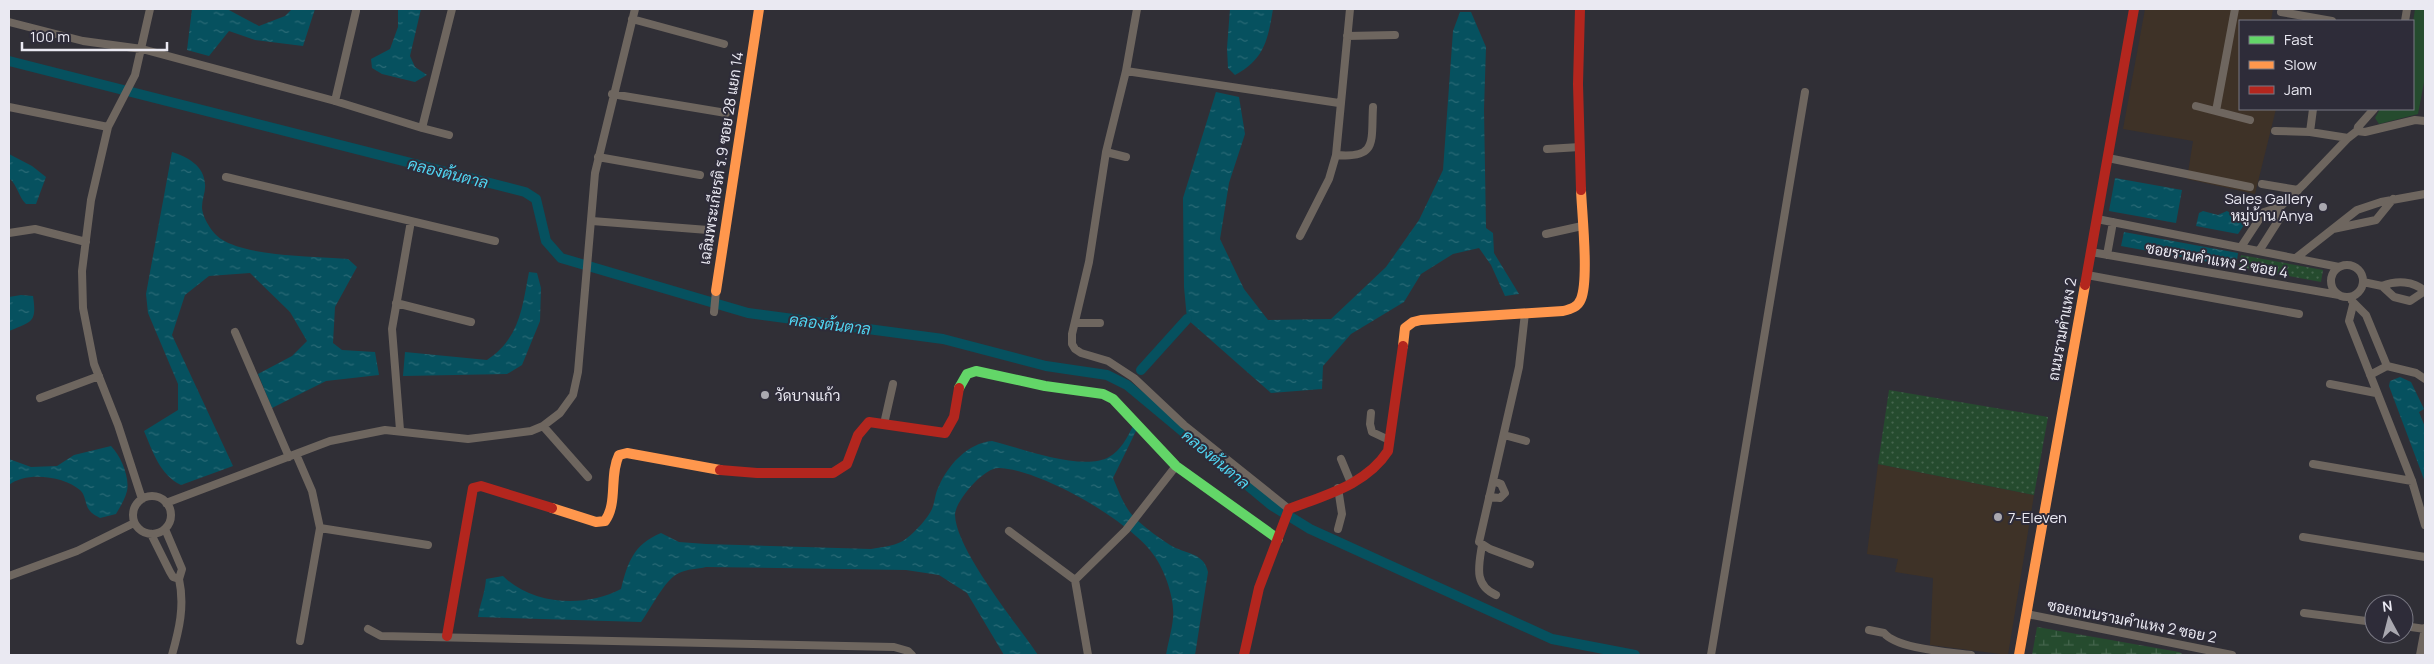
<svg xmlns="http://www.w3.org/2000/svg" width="2434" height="664" font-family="Manrope,Sarabun,sans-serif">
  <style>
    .commercial { fill: #3e3227 }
    .grass { fill: url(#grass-dots) }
    .wetland { fill: url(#wetland-marsh) }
    .garden { fill: #254b2e }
    .water { fill: url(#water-ripples) }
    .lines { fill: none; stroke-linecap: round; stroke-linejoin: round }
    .canal { stroke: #06515f; stroke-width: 10 }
    .street { stroke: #6e665f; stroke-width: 8 }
    .fast { stroke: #63d668; stroke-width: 10 }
    .slow { stroke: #ff974d; stroke-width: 10 }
    .jam { stroke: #b3261e; stroke-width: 10 }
    .poi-dot { fill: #a9a8b0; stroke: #2e2c39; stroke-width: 2 }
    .labels { text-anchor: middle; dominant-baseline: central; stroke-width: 4; stroke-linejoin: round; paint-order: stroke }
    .street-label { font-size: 15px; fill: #eae9f2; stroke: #2e2c39 }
    .poi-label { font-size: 15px; fill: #eae9f2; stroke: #2e2c39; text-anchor: start }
    .water-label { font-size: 16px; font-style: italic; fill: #50d4f1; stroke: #2e2c39 }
  </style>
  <defs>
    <pattern id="grass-dots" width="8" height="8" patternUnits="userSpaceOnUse" patternTransform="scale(1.25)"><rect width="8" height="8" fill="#254b2e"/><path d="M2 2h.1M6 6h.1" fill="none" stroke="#45654d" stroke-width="1.8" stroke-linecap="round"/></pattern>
    <pattern id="wetland-marsh" width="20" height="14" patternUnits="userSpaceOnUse" patternTransform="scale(1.25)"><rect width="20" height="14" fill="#254b2e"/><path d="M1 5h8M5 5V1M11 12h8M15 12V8" fill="none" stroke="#45654d"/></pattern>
    <pattern id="water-ripples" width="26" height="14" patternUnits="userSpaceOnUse" patternTransform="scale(1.25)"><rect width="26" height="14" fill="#06515f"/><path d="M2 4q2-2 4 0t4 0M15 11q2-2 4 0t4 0" fill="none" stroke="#2a6a76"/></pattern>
  </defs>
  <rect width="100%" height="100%" fill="#302f36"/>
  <path class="commercial" d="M2145 9H2273L2271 21H2240V109H2276L2255 194 2187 179 2193 141 2123 129Z
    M1878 464 2034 495 2008 655 1930 645 1933 578 1895 572 1898 559 1867 554Z"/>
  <path class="grass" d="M2241 255 2323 270 2321 282 2239 267Z
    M1889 390 2048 417 2034 495 1878 464Z"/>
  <path class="wetland" d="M2037 627 2179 652 2184 655H2032Z"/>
  <path class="garden" d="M2415 9H2425V77L2418 114 2379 124 2375 118 2380 109H2413V22Z"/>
  <path class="water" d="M192 9H227L259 26 285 16 292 9H315L303 46 255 40 229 31 209 56 187 50Z
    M398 9H421L410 56 415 67 427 75 415 82 382 74 372 68 371 59 390 49 398 27Z
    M1230 9H1273C1268 40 1264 60 1235 75L1228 68 1227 48Z
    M1460 12H1471L1486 47 1484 109 1486 228 1493 233 1494 253 1519 294 1505 296 1491 265 1479 248 1453 254 1421 274 1404 302 1351 334 1323 366 1322 389 1271 393 1187 319 1184 287 1183 198 1216 92 1239 97 1245 134 1229 183 1220 239 1244 289 1268 320 1331 319 1386 267 1419 220 1443 170 1453 31Z
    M172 152C188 157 204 166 205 184 206 191 202 199 202 207 202 217 212 233 221 239 249 257 313 256 348 259L357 267 335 307 333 343 342 350 375 352 379 375 326 381 272 408 258 374 292 356 307 341 290 312 250 273 209 276 185 295 172 335 233 466 181 485C160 475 153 452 144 431L178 410V384L148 313 146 294Z
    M9 154 32 166 46 177 36 204H26C18 196 18 186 9 178Z
    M2115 178 2182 190 2176 223 2109 211Z
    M2203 211 2218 215 2227 211 2246 222 2238 234 2196 226 2199 213Z
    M2124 232 2238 253 2236 267 2121 246Z
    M529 272 537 273 541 288 540 321 522 365 507 374 403 376 405 352 487 360C520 338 522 308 529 272Z
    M21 295 33 296C37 323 32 321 9 331V297Z
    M2400 377 2411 382 2424 409 2419 412 2425 427V482L2389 386 2390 381Z
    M1133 426 1137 429 1113 478C1120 494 1125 510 1138 521 1148 530 1159 538 1170 545 1184 554 1204 552 1208 572L1195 655H1166C1168 643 1172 630 1173 618 1175 601 1166 574 1157 560 1137 524 1040 469 999 468 984 467 955 501 955 515 956 550 1017 624 1038 655H1004L967 593 939 575 906 570 706 567C698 569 687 569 679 573 664 580 651 609 641 622L478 617C480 604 485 593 486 579L503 576C532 605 585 608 621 589 628 562 633 545 661 533L679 542 706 544 871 549C882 547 898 546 907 538 915 532 928 518 932 509 935 502 935 493 939 486 948 465 968 443 992 441 1021 448 1082 472 1109 457 1121 450 1127 438 1133 426Z
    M111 446C121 456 130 478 127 491 125 499 120 507 116 514L100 518C97 516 92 514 90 511 85 506 86 495 80 490 64 476 26 471 9 485V459L31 467 57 466 74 455Z"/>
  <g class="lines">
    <path class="canal" d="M9 61 525 192 536 199 546 241 561 258 748 313 943 339 1046 366 1107 375 1127 385 1271 505 1310 529 1552 639 1635 655
      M1141 370 1187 319"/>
    <path class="street" d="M1137 9 1126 71 1106 152 1089 262 1072 334V344L1075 349 1081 353 1108 361 1134 378 1184 425 1289 509
      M2281 12 2332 21
      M632 19 724 44
      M2405 21 2407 9
      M9 22 83 41 142 49 335 101 422 128 452 9
      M1347 36 1395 35
      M1126 71 1339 103
      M612 94 726 113
      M335 101 356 11
      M2196 106 2250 120
      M9 107 108 127
      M2216 111 2235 9
      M422 128 449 135
      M2275 131 2310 132 2348 138
      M2357 131 2365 132 2415 120 2425 121
      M2310 132 2313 109
      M1547 149 1580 147
      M1106 152 1126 157
      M1336 155C1378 159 1371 141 1373 107
      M598 157 700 175
      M2108 158 2250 187
      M226 177 495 241
      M2262 184 2298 190
      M2097 219 2339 267
      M592 221 708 230
      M2333 229 2376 220 2393 199
      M9 233 35 229 86 242
      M1546 234 1582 226
      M1300 236 1329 179 1336 155 1350 9
      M2241 247 2264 212 2280 207 2304 184 2348 138 2357 131 2358 127 2374 109
      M2259 251 2280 218V207
      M2091 252 2339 295
      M2107 255 2113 222
      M2296 258 2357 210 2381 202 2425 194
      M2331 281a16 16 0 1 1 32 0a16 16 0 1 1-32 0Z
      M2087 275 2299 314
      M2363 282 2382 286 2394 297 2410 301 2425 291
      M2382 286C2397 280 2413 281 2425 291
      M2352 301 2366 315 2387 366
      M396 303 471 322
      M2353 305 2349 321 2412 481 2425 525
      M714 312 716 291
      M1525 313 1519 367 1479 542 1490 549 1530 564
      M1075 323H1100
      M235 332 289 457
      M2370 375 2387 366 2416 373 2425 379
      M2330 384 2376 393
      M40 398 99 376
      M1371 413 1370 424 1372 432 1389 440
      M884 424 893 384
      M543 426 588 477
      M400 430 392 329 411 221
      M1504 435 1526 441
      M296 454 312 491 320 528 428 545
      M1341 459 1351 483
      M2313 464 2412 481
      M1338 488 1342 514 1338 529
      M133 515a19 19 0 1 1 38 0a19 19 0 1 1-38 0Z
      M1489 497 1500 498 1505 493 1501 484 1493 481
      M142 499 118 425 94 364 83 308 82 271 91 200 108 127 135 75 150 9
      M166 503 330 441 385 430 468 439 531 431 543 426 560 413 573 395 578 372 595 173 635 9
      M165 529 182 569 179 579
      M1009 531 1075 580 1088 655
      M151 534 170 572 173 577 179 579
      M2303 537 2425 557
      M1482 545C1479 565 1473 585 1496 595
      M9 576 77 551 134 523
      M1075 580 1126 530 1176 466
      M2304 613 2374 622
      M2027 614 2232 655
      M2404 626 2425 629
      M368 629 381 636 894 647 908 651 912 655
      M1869 630 1884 633C1897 649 1950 652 1971 655
      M300 641 320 528
      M172 655C179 630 185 606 179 579
      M1711 655 1805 92
      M2420 655 2425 628"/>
    <path class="fast" d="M959 388 967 374 976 371 1045 386 1103 394 1113 399 1176 466 1278 539"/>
    <path class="slow" d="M716 291 759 9
      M1403 346 1405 328 1413 322 1421 320 1563 311C1571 309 1578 307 1581 299 1589 279 1582 214 1581 190
      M552 508 596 522 605 521C618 503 609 475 619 455L627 453 720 470
      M2019 655 2085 285"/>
    <path class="jam" d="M1580 9 1578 84 1581 190
      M2085 285 2134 9
      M720 470 757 473H833L847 464 858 435 869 422 945 433 954 417 959 388
      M447 636 473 488 481 486 552 508
      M1244 655 1259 588 1289 509C1325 495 1366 485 1388 451L1403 346"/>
  </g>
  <g class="poi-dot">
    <circle cx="2323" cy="207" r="5"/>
    <circle cx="765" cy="395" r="5"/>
    <circle cx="1998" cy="517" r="5"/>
  </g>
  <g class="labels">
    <g class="street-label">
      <text transform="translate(721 158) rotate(-81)">เฉลิมพระเกียรติ ร.9 ซอย 28 แยก 14</text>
      <text transform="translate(2217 260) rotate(10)">ซอยรามคำแหง 2 ซอย 4</text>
      <text transform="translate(2062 329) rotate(-80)">ถนนรามคำแหง 2</text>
      <text transform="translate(2132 621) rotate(11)">ซอยถนนรามคำแหง 2 ซอย 2</text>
    </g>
    <g class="poi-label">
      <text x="2313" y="198" text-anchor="end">Sales Gallery<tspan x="2313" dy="17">หมู่บ้าน Anya</tspan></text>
      <text x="775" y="395">วัดบางแก้ว</text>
      <text x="2008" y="517">7-Eleven</text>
    </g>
    <g class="water-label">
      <text transform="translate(448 173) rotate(14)">คลองต้นตาล</text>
      <text transform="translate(830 324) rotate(7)">คลองต้นตาล</text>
      <text transform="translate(1216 459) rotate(40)">คลองต้นตาล</text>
    </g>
  </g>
  <rect width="2434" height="664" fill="none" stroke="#eae9f2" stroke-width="20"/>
  <rect x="2239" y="20" width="175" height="90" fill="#2e2c39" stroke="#797883"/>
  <rect x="2249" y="36" width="25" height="8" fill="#63d668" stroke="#797883"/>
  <text x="2284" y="45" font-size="15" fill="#eae9f2">Fast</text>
  <rect x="2249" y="61" width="25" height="8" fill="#ff974d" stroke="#797883"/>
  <text x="2284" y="70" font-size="15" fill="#eae9f2">Slow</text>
  <rect x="2249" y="86" width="25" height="8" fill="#b3261e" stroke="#797883"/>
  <text x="2284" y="95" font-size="15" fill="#eae9f2">Jam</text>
  <g transform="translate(2389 619) rotate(353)"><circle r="24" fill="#2e2c39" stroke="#797883"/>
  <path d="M0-4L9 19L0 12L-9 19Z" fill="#a9a8b0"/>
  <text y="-8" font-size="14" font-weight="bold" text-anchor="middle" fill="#eae9f2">N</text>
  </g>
  <path d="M22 42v8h145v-8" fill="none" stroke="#eae9f2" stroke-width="2.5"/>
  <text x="30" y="42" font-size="15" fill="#eae9f2" stroke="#2e2c39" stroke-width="4" paint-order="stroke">100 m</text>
</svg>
